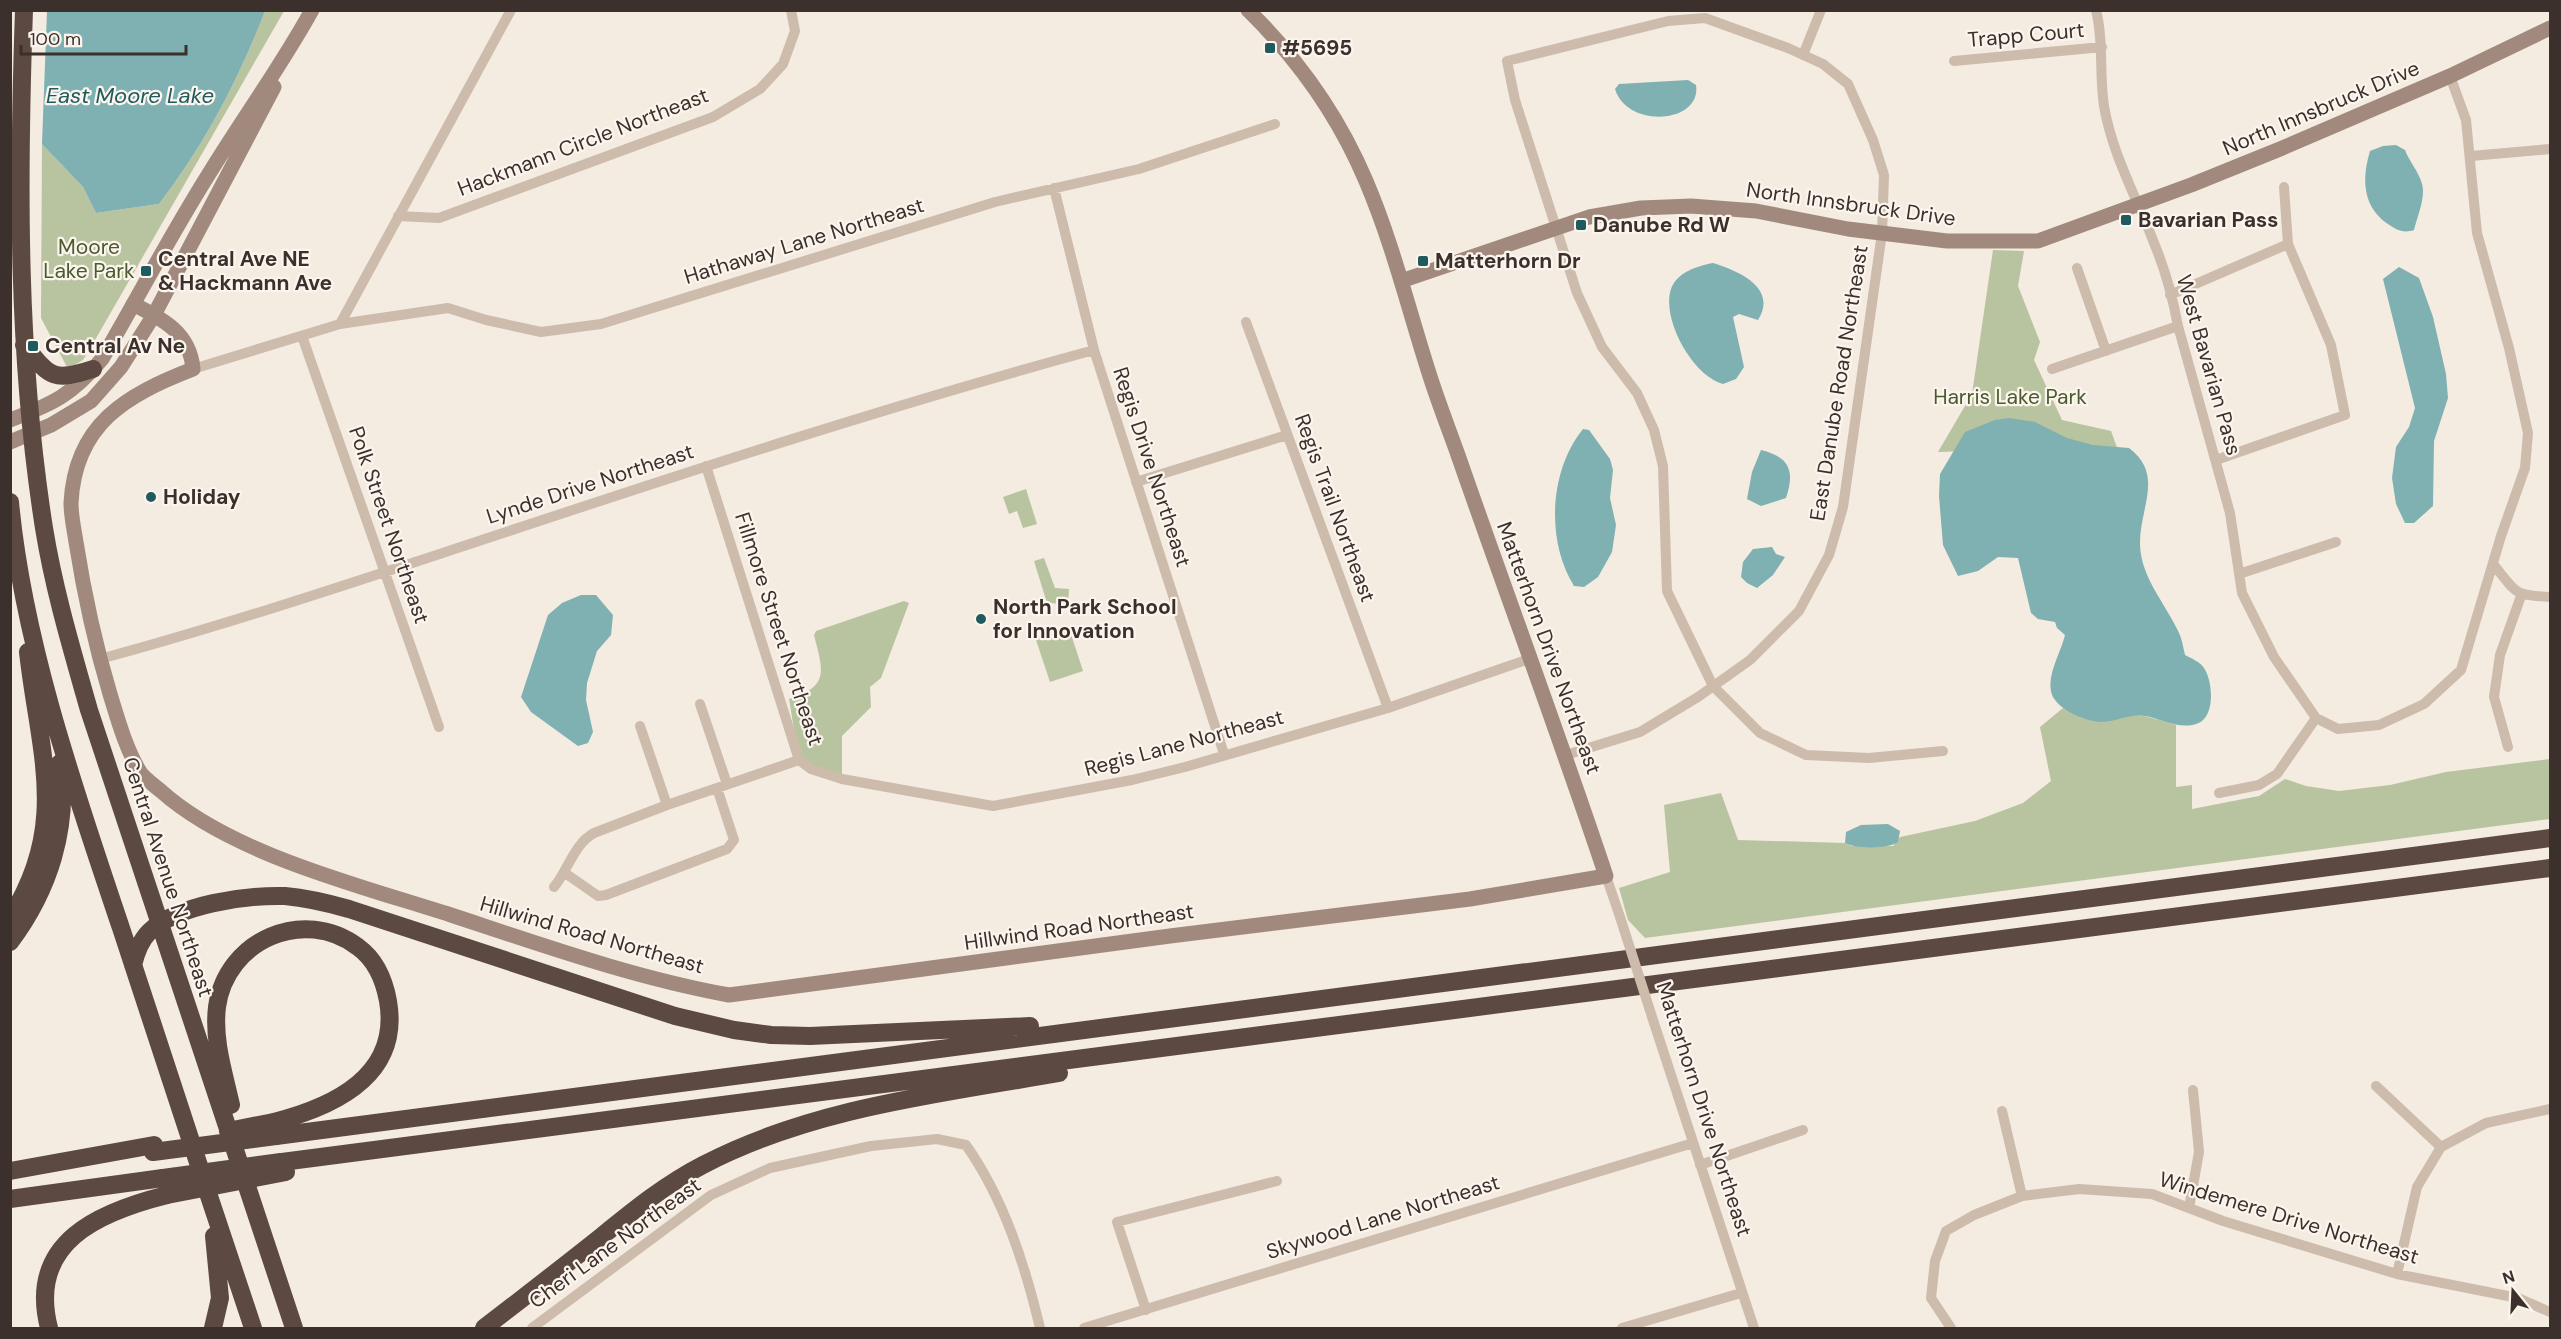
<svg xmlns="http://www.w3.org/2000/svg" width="2561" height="1339" font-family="'DM Sans',sans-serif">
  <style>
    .green { fill: #b8c4a0 }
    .water { fill: #7fb0b2 }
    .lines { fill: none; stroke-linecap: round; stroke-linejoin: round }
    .street { stroke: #cdbbac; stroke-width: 10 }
    .secondary { stroke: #a18a7d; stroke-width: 15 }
    .highway { stroke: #5c4a42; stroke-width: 18 }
    .street-bridge { stroke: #cdbbac; stroke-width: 10 }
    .highway-bridge { stroke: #5c4a42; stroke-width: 18 }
    .poi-dot { fill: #1f5a5e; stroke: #fbf5ee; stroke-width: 2 }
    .labels { text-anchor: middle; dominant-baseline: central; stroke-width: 4.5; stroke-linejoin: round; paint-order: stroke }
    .street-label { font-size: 21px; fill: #3b302b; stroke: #fbf5ee }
    .poi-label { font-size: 21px; font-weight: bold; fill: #3b302b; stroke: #fbf5ee; text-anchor: start }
    .park-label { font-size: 21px; fill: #4a5a2e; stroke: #fbf5ee }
    .water-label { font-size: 22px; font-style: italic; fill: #1f5a5e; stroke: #fbf5ee }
  </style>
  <rect width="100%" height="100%" fill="#f4ebe1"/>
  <path class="green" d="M265 11H284L91 347 83 360 68 369 41 318 42 144 83 187 96 213 159 204C204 146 239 79 265 11Z
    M1993 250 2024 251 2018 286 2040 342 2034 360 2062 420 2111 431 2122 461 1967 451 1938 452 1972 394Z
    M1026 489 1037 524 1023 528 1017 511 1009 514 1003 497Z
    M1044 558 1055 588 1069 589 1068 604 1047 603 1034 561Z
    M904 601 909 603 881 678 870 687 871 707 842 736V779L799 760 789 699C830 686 823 671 814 635L816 631Z
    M1069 628 1083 671 1050 682 1035 637Z
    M2063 708 2083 717 2102 722 2132 715 2145 716 2176 725V787L2192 785V809L2259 796 2285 779 2306 786 2339 791 2390 785 2446 772 2550 759V819L1645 938 1628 920 1619 888 1670 872 1664 805 1721 793 1738 840 1845 843 1851 846H1893L1900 837 1975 821 2023 803 2051 781 2040 727Z"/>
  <path class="water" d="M47 11H265C239 79 204 146 159 204L96 213 83 187 42 144Z
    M1688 80 1696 85C1702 124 1627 129 1615 89L1619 84Z
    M2396 145 2405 150C2409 161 2419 172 2422 184 2426 197 2417 217 2414 230 2405 233 2398 231 2391 226 2363 209 2361 181 2370 151L2383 146Z
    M1713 263C1739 271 1778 288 1758 320L1739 314 1733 317 1744 367 1736 379 1723 384C1693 376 1661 319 1671 289 1677 272 1698 266 1713 263Z
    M2399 267 2419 278 2433 317 2446 374 2448 398 2434 441 2433 506 2414 523H2405L2396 504 2392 478 2396 447 2409 427 2415 408 2383 279Z
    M2009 418 2035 422 2067 438 2093 445 2129 448C2165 475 2139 508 2140 545 2141 578 2166 604 2179 633 2182 639 2183 647 2185 655 2191 658 2200 662 2204 668 2213 681 2216 719 2196 724 2179 729 2163 720 2146 716 2130 713 2116 722 2101 722 2085 721 2061 711 2053 697 2044 679 2061 653 2065 635L2057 628 2055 622 2038 619 2031 613 2018 558 1998 557 1978 571 1958 576 1943 545 1939 496 1940 474 1965 432 1995 420Z
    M1583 429 1589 430 1610 459 1613 470 1610 498 1616 525 1612 552 1598 577 1584 587 1574 586C1546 541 1549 471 1583 429Z
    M1761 450C1790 457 1795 471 1786 498L1761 506 1747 499 1752 472Z
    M1772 547 1776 554 1785 557 1773 575 1757 588 1747 583 1741 577 1743 562 1753 549Z
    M581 595H596L613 615 611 635 597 651 587 683 586 700 593 732 588 743 578 746 531 712 521 697 548 615 562 603Z
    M1888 824 1900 831 1898 842C1889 849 1856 849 1845 843L1846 832 1861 825Z"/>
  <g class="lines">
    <path class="street" d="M2096 10C2104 42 2099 74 2104 106 2112 154 2137 198 2154 243 2165 269 2173 299 2178 326L2230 513 2242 593 2274 657 2316 718 2338 729 2379 725 2424 704 2461 670 2501 536 2525 468 2528 433 2509 348 2477 233 2466 120 2450 76
      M1803 55 1821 10
      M1954 61 2102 47
      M2471 156 2550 149
      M1054 188 1094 350 1224 754
      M398 216 439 218 713 117 760 89 783 64 795 31 791 10
      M2077 268 2106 351
      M2170 295 2288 244
      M1246 322 1388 708
      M340 324 511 10
      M302 336 439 727
      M193 369 340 324 448 308 486 320 541 332 601 324 995 202 1139 169 1275 124
      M2052 369 2178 326
      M2216 460 2345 415 2331 345 2288 244 2284 187
      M706 466 799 760 811 769 842 779 993 806 1132 780 1185 767 1388 708 1529 659
      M1136 482 1287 435
      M2493 564C2517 593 2512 595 2550 597
      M2239 574 2336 542
      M100 659C233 623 363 579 494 536 693 470 892 405 1094 350
      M700 704 727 784
      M640 726 667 805
      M2508 747 2494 697 2500 655 2521 596
      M1566 755 1640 732 1698 697 1750 660 1799 611 1829 555 1843 507 1882 233 1884 175 1873 140 1848 84 1823 64 1788 48 1705 18 1668 21 1507 61 1515 100 1577 293 1602 347 1637 393 1654 430 1663 466 1667 591 1713 686 1760 733 1806 755 1869 758 1943 751
      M2219 793 2259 785 2277 774 2316 718
      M565 873 598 896 606 895 727 849 734 840 717 788
      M1606 876 1620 917
      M554 887C568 870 574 844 594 833L667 805 799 760
      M1654 1023 1754 1328
      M2376 1086 2441 1147
      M2002 1111 2022 1196
      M1700 1165 1803 1130
      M2189 1208 2199 1152 2193 1090
      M2397 1274 2417 1187 2441 1147 2486 1123 2550 1109
      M1146 1310 1117 1222 1277 1181
      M532 1328 711 1195 770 1168 871 1146 937 1139 966 1145C1004 1199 1025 1265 1040 1328
      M1084 1328 1693 1143
      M1622 1328 1741 1293
      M1951 1328 1931 1298 1935 1261 1946 1231 1974 1215 2022 1196 2079 1189 2152 1194 2223 1221 2397 1274 2518 1298 2550 1312"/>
    <path class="secondary" d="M1401 281 1589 217 1641 208 1691 206 1756 211 1848 229 1947 241H2038L2191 185 2280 149 2450 76 2550 28
      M133 304C163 319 190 333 193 369 126 395 75 424 71 503 71 516 74 529 76 542 84 593 95 644 110 694 118 720 126 749 140 772 145 779 154 785 161 791 231 854 361 886 451 915 542 945 635 978 729 995L1170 936 1470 899 1606 876C1559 735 1507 596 1458 455 1448 427 1437 399 1428 370 1408 307 1392 242 1366 181 1339 117 1297 58 1248 10
      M10 420C53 404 72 395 102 359 137 299 170 236 207 177 241 121 280 68 312 10
      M10 442 51 425 91 401 121 367 154 315 274 87"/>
    <path class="highway" d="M24 10C18 183 17 357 44 528 54 590 72 650 89 710L294 1328
      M24 345C50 377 52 382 93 369
      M10 502C23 643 76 794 121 928 165 1061 208 1195 253 1328
      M10 918C70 824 39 752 28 652
      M10 942C49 890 69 828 60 763
      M133 965C136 953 140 941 149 932 178 904 246 895 285 896 307 898 328 903 349 909L675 1016 734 1030 771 1035 810 1036 1030 1026
      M231 1105C224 1073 213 1041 217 1007 226 940 304 906 358 947 376 960 384 979 388 1001 401 1076 333 1107 274 1122
      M276 1136 2550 838
      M282 1162 2550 868
      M10 1171 154 1145
      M10 1199 163 1178
      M49 1328C27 1242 99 1212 167 1195
      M213 1328 220 1298 214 1236
      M484 1328C523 1298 563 1267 602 1236 634 1210 666 1184 703 1165 812 1108 939 1094 1059 1073"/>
    <path class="street-bridge" d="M1620 917 1654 1023"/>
    <path class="highway-bridge" d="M228 1131 274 1122
      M153 1152 276 1136
      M163 1178 281 1162
      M167 1195 286 1172"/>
  </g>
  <g class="poi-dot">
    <rect x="1264" y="42" width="12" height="12" rx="3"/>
    <rect x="2120" y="214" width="12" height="12" rx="3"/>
    <rect x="1575" y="219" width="12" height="12" rx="3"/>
    <rect x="1417" y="255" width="12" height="12" rx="3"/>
    <rect x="140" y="265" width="12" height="12" rx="3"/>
    <rect x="27" y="340" width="12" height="12" rx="3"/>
    <circle cx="151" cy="497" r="6"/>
    <circle cx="981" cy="619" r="6"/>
  </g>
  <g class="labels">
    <g class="street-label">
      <text transform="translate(2026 35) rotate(-5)">Trapp Court</text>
      <text transform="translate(2321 108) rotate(-23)">North Innsbruck Drive</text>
      <text transform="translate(583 142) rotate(-21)">Hackmann Circle Northeast</text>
      <text transform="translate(1851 204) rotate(8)">North Innsbruck Drive</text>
      <text transform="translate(804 241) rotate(-17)">Hathaway Lane Northeast</text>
      <text transform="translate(2209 365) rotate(74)">West Bavarian Pass</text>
      <text transform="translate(1839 383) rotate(-81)">East Danube Road Northeast</text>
      <text transform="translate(1152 467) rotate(72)">Regis Drive Northeast</text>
      <text transform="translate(590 484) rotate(-18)">Lynde Drive Northeast</text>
      <text transform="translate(1335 508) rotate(70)">Regis Trail Northeast</text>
      <text transform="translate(389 525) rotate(71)">Polk Street Northeast</text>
      <text transform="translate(779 629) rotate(72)">Fillmore Street Northeast</text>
      <text transform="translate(1549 648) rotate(70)">Matterhorn Drive Northeast</text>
      <text transform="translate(1184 743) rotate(-15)">Regis Lane Northeast</text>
      <text transform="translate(168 877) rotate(72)">Central Avenue Northeast</text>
      <text transform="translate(1079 927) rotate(-8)">Hillwind Road Northeast</text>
      <text transform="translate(592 935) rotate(16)">Hillwind Road Northeast</text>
      <text transform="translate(1704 1109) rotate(72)">Matterhorn Drive Northeast</text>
      <text transform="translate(1383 1217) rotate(-17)">Skywood Lane Northeast</text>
      <text transform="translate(2289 1218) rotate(17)">Windemere Drive Northeast</text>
      <text transform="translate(615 1243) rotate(-36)">Cheri Lane Northeast</text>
    </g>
    <g class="poi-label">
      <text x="1282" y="48">#5695</text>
      <text x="2138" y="220">Bavarian Pass</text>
      <text x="1593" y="225">Danube Rd W</text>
      <text x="158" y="259">Central Ave NE<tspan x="158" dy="24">&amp; Hackmann Ave</tspan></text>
      <text x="1435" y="261">Matterhorn Dr</text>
      <text x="45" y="346">Central Av Ne</text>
      <text x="163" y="497">Holiday</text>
      <text x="993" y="607">North Park School<tspan x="993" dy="24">for Innovation</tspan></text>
    </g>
    <g class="park-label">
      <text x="89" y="247">Moore<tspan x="89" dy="24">Lake Park</tspan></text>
      <text x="2010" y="397">Harris Lake Park</text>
    </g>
    <g class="water-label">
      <text x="130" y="95">East Moore Lake</text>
    </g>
  </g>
  <rect width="2561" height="1339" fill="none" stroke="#3b302b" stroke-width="24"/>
  <g transform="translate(2513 1291) rotate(342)" stroke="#fbf5ee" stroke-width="4.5" paint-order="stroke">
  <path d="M0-4.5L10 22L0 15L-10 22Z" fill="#3b302b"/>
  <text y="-9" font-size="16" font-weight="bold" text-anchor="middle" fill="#3b302b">N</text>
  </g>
  <path d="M21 45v9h165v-9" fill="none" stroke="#3b302b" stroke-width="3"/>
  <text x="30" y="45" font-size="18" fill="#3b302b" stroke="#fbf5ee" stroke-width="4.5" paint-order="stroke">100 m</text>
</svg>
